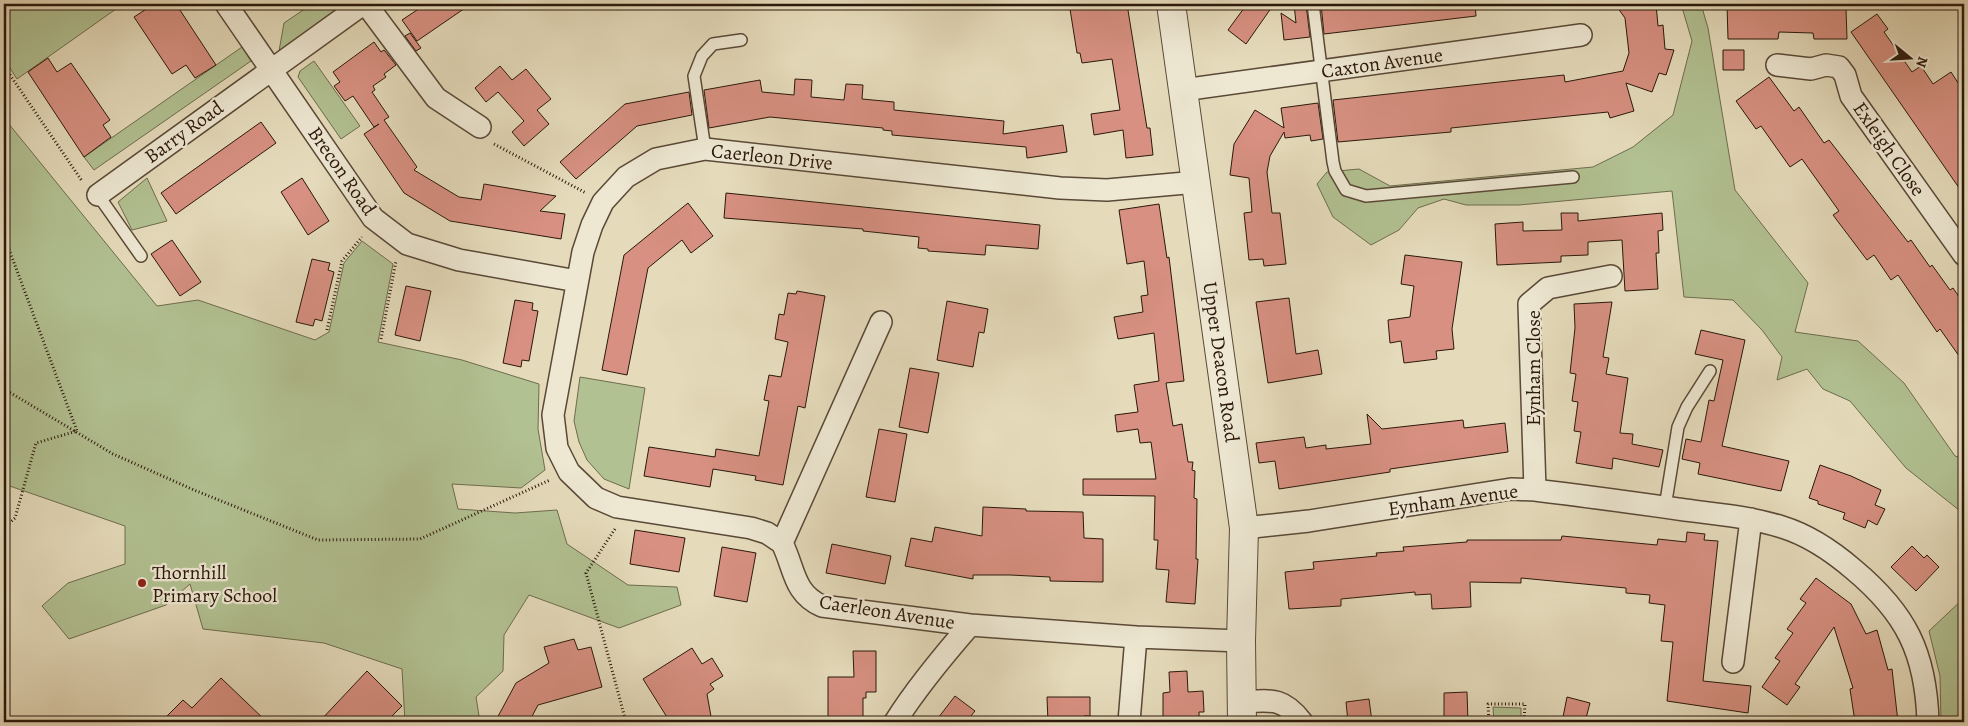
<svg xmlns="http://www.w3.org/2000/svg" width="1968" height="726" font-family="Alegreya,serif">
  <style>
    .green { fill: #b2c192; stroke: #6e6c4e }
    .building { fill: #d79081; stroke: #2b180b }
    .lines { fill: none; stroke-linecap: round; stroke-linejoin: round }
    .service-casing { stroke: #5a4937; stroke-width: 14 }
    .minor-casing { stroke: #5a4937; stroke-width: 24 }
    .tertiary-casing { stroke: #5a4937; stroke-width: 30 }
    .path { stroke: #2b180b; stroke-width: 3; stroke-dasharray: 1 2.5; stroke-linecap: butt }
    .service { stroke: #eee8d3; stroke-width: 11 }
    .minor { stroke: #eee8d3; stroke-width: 21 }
    .tertiary { stroke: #eee8d3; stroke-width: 28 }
    .poi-dot { fill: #8f2418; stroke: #eee8d3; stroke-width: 2 }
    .labels { text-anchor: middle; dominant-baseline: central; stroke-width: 4.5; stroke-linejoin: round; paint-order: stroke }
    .street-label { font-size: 20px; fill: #2b180b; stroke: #eee8d3 }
    .poi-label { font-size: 20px; fill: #2b180b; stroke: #eee8d3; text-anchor: start }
  </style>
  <rect width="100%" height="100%" fill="#e5dbbb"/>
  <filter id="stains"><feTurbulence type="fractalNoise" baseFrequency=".004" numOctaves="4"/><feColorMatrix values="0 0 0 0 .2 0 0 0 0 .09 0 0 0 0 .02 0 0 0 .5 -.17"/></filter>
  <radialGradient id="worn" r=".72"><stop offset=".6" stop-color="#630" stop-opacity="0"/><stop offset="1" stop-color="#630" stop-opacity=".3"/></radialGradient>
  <path class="green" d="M4 4H123L17 79 4 59Z
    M312 4H346L279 51 284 23Z
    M1681 4H1701L1708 28 1735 190 1808 283 1795 332 1858 341 1904 383 1955 456 1964 459V514L1906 468 1850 401 1823 389 1807 369 1777 380 1782 357 1762 330 1733 300 1684 297 1672 191 1519 205H1466L1444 199 1418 208 1399 230 1371 245 1333 217 1317 184 1327 172 1359 169 1390 186 1593 167 1633 147 1673 115 1692 41Z
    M242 47 251 61 94 170 84 157Z
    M314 61 360 126 341 139 298 77 300 71Z
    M4 118 157 306 198 300 315 340 329 332 344 263 362 241 393 264 378 342 462 360 539 384 538 429 545 470 521 488 452 484 458 509 515 513 557 510 567 544 628 585 677 587 681 605 619 628 529 595 504 635 503 671 476 697 480 722H405L402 669 324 643 203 629 190 584 166 605 69 639 42 606 68 583 125 564V526L4 484Z
    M147 178 167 221 132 230 118 202Z
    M580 377 645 388 629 489 604 479 587 460 579 442 574 421Z
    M1964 598V722H1941L1940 676 1929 631Z
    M1493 707 1521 708V722H1494Z"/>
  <path class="building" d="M154 4H176L216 65 195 78 186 65 172 74 134 17Z
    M426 4H471L417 41 402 20Z
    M1081 4H1127L1147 128H1150L1153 155 1126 158 1123 130 1094 135 1091 114 1120 110 1112 59 1082 63 1080 53H1077L1070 9 1081 7Z
    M1247 4H1274L1246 44 1228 30Z
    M1294 4H1306L1310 37 1284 40 1281 13 1296 23Z
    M1321 4H1475L1476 16 1324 34Z
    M1615 4H1656L1658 26 1663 25 1665 49 1674 50 1666 75 1659 73 1652 92 1626 83 1634 111 1610 118 1608 112 1451 128V132L1338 142 1333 100 1564 75 1565 82 1623 71 1629 53 1625 18Z
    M1727 4H1822V8H1846L1847 39H1814L1813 33 1779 32 1778 39H1728Z
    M1877 14 1888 29 1884 32 1912 72 1921 66 1933 84 1951 72 1964 92V195L1851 32Z
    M410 33 421 48 416 51 405 36Z
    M374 42 381 52 384 50 396 65 384 74 386 77 373 86 375 90 372 92 389 117 384 120 417 167 414 170 459 197 481 200 484 184 556 196 540 211 565 214 561 239 450 221 404 193 364 134 379 124 374 127 353 96 345 101 334 86 340 82 333 72Z
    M1723 50H1744V70H1723Z
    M48 58 57 72 71 63 110 120 103 125 111 137 84 157 28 72Z
    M500 66 512 80 526 69 551 99 537 110 549 124 524 146 512 132 524 121 498 92 486 102 475 88Z
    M1769 77 1794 111 1799 107 1824 143 1829 140 1908 242 1911 240 1930 267 1932 265 1950 290 1953 288 1964 304V363L1940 329 1937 332 1898 275 1891 280 1874 255 1867 260 1833 215 1839 211 1802 159 1790 167 1761 126 1756 129 1736 101Z
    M795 79 812 80 811 97 844 100 846 84 863 85 862 99 894 102V110L1004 121 1003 134 1063 125 1067 152 1027 158 1026 147 892 135V131L883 130V128L770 117 709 128 704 90 760 80 762 92 794 95Z
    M689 92 692 115 637 126 576 179 560 162 625 104Z
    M1318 103 1323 139 1311 141 1310 135 1285 138 1284 132 1270 156 1267 172 1272 213H1280L1286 264 1264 266 1263 259 1249 260 1244 213 1252 212 1249 178 1230 175 1234 144 1255 110 1284 128 1281 108Z
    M261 122 276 143 176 214 161 193Z
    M302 178 329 221 308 235 281 192Z
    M726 193 1040 225 1038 249 986 245 985 255 928 251V249L918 248 919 237 863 231V229L724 218Z
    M688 203 713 236 691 253 682 240 648 268 627 375 602 370 624 255Z
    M1159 204 1167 258 1169 257 1184 381 1166 383 1173 426 1182 424 1188 462H1193L1192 470 1195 471 1194 498 1197 499 1196 559H1198L1195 604 1166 602 1169 570 1156 569 1158 540H1154L1155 496 1083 495V479H1156L1151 442 1140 443 1138 429 1117 432 1115 415 1138 412 1134 385 1159 381 1154 333 1118 339 1114 317 1143 312 1141 296 1148 295 1144 261 1127 264 1119 210Z
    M1561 213H1578V221L1662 213 1663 230 1658 231 1659 253H1656L1658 289 1625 291 1622 240 1588 242V255L1561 256V262L1497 265 1495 224 1523 222V231L1562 230Z
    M172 240 201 282 180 296 151 254Z
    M1405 255 1462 262 1452 329 1454 349 1436 351 1437 359 1404 363 1401 341 1390 343 1388 320 1410 317 1414 286 1401 284Z
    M312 259 330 263 328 270 334 272 322 321 315 319 313 326 296 322Z
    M406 286 431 291 420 341 395 335Z
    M797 291 825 296 805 408 798 406 783 485 755 480 756 476 713 469 710 487 644 476 649 447 715 457 716 449 759 456 769 401 764 400 769 375 781 377 788 342 775 339 779 314 784 315 788 293 796 294Z
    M1289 298 1296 354 1318 350 1322 374 1268 383 1256 302Z
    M515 300 533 303 532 310 538 311 529 361 522 360 521 367 503 363Z
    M947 301 988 309 984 333 979 332 973 367 937 360Z
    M1612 302 1603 357 1609 358 1606 374 1628 378 1620 433 1633 434 1632 444 1663 450 1659 467 1613 458 1612 469 1576 463 1581 432 1574 431 1578 402 1572 401 1576 374 1570 373 1575 328 1574 304Z
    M1701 330 1745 340 1722 446 1789 461 1781 491 1698 474 1700 463 1682 459 1686 439 1701 442 1709 400 1714 401 1723 360 1695 354Z
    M910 368 939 373 928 433 899 427Z
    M1367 414 1382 429 1463 420 1464 428 1505 423 1508 452 1390 469V472L1279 489 1275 461 1259 463 1256 443 1304 437 1306 448 1326 445V449L1371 444Z
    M879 429 907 434 895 502 866 497Z
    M1820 465 1851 476 1881 490 1875 505 1885 509 1877 525 1868 520 1865 528 1843 519 1845 513 1818 504V501L1809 498Z
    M983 507 1026 509V511L1083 512 1084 538 1103 539V582L1050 581V577L1010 575H973V579L905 566 911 538 932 542 935 527 982 536Z
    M635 530 685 538 679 572 630 564Z
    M1687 532 1705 534 1704 540 1718 541 1703 681 1751 686 1748 713 1667 701 1673 642 1661 641 1665 605 1649 603 1650 595 1626 593V588L1521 578V583L1470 582 1471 607 1432 609 1431 594 1415 595V592L1341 599V606L1289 609 1285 572 1314 569 1313 562 1377 556 1376 553 1404 551 1403 547 1467 542V540H1561L1562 536 1657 545 1658 539 1686 542Z
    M832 544 891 556 885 584 826 573Z
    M1912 546 1924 558 1927 555 1939 567 1916 591 1891 567Z
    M722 547 756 553 747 602 714 596Z
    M1816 578 1851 604 1866 634 1877 630 1888 670 1892 669 1898 722H1855L1850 689 1853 688 1834 627 1795 684 1800 687 1787 705 1762 687 1780 661 1775 658 1793 633 1787 629 1806 603 1800 599Z
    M574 639 578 650 591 647 602 687 538 705 529 722H495L516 683 549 663 544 647Z
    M692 648 702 664 712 658 723 676 710 684 714 689 707 694 712 722H670L643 679Z
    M853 651H876V692H866V698H863V722H828V677H854Z
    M367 671 402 706 386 722H319Z
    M1187 671 1188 692 1203 691 1204 712H1199V722H1163V693L1170 692 1169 672Z
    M221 678 267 722H161L183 700 192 708Z
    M1467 692 1468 722H1448V717H1444V693Z
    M955 696 975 711 966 722H935Z
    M1047 697H1090V716H1084L1085 722H1048Z
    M1567 697 1590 703 1585 722H1562Z
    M1369 699 1372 722H1348L1346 702Z"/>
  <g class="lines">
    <g class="service-casing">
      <path id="service" d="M1313 4 1333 162 1335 171 1346 190 1366 196 1573 177
        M705 149 694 76 702 56 713 44 741 40
        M98 195 141 256
        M1665 507 1678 427 1687 407 1710 371"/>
    </g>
    <g class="minor-casing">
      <path id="minor" d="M226 4 373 218 407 244 459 260 577 281
        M366 4 436 98 480 127
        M1777 65 1811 69 1826 65 1839 67 1845 75 1851 96 1964 255
        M1183 90 1581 35
        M98 195 363 4
        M881 322 782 543C795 569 793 593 822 606L970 625 1136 637 1241 641
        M1535 490 1529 304 1548 288 1611 276
        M1244 528 1309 521 1511 489 1535 490C1585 496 1635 503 1685 510 1718 514 1750 517 1782 527 1808 535 1832 551 1853 569 1906 613 1926 653 1928 722
        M782 543 767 533 751 528 617 507 596 498 569 472 557 448 553 415 583 252 592 225 603 202 626 177 656 159 705 149 1060 188 1107 190 1197 182
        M1733 662 1751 519
        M1241 702C1271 700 1283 697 1302 722
        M895 722C917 687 943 656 970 625
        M1129 722 1136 637"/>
    </g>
    <g class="tertiary-casing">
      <path id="tertiary" d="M1171 4 1244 528 1241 641 1242 722"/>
    </g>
    <path class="path" d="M4 66 82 181
      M494 144 586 193
      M4 236 77 431 36 443 15 518 4 528
      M327 330 342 261 362 237
      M381 339 396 261
      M4 389 113 454 194 490 318 540 420 539 550 480
      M615 529 586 573 626 722
      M1489 722 1488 704H1525L1524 722"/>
    <use href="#service" class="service"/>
    <use href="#minor" class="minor"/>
    <use href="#tertiary" class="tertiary"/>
  </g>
  <circle class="poi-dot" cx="142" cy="583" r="5"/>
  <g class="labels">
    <g class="street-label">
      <text transform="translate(1382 63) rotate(-8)">Caxton Avenue</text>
      <text transform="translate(184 132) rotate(-36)">Barry Road</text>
      <text transform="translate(1889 149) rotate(55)">Exleigh Close</text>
      <text transform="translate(772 157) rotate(6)">Caerleon Drive</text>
      <text transform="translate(342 171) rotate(55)">Brecon Road</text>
      <text transform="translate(1221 362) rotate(82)">Upper Deacon Road</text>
      <text transform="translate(1533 368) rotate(-90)">Eynham Close</text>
      <text transform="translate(1453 500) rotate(-8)">Eynham Avenue</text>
      <text transform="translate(887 612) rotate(9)">Caerleon Avenue</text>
    </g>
    <g class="poi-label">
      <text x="152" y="572">Thornhill<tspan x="152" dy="23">Primary School</tspan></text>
    </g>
  </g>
  <rect width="1968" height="726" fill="none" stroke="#e5dbbb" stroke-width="20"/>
  <rect x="5" y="5" width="1958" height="716" fill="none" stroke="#2b180b" stroke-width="2.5"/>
  <rect x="10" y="10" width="1948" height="706" fill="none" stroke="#2b180b"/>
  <g transform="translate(1910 58) rotate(108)" stroke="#eee8d3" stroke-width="4" paint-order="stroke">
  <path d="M0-4L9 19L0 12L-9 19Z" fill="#2b180b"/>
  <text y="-8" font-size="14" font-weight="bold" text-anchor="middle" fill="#2b180b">N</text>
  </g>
  <rect width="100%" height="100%" filter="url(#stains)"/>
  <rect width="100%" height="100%" fill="url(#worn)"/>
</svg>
